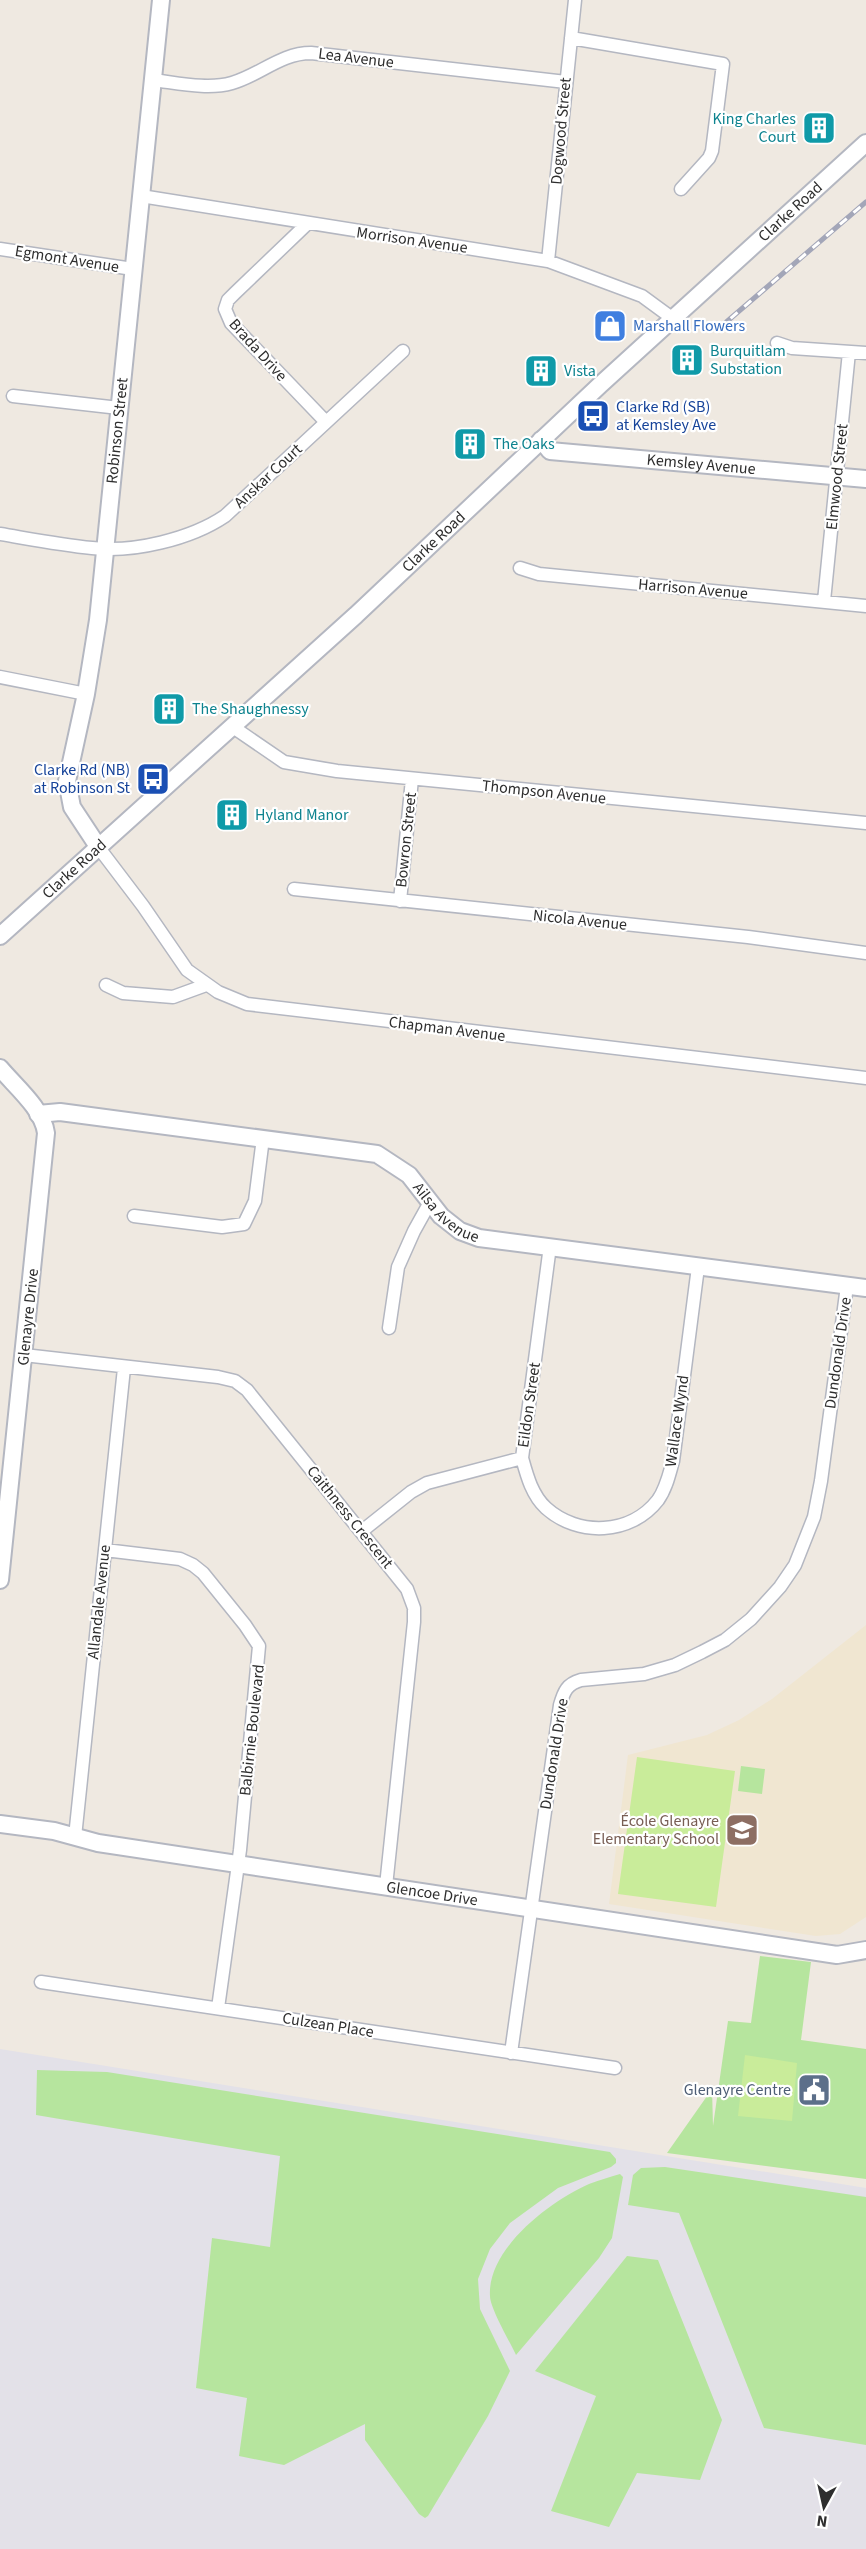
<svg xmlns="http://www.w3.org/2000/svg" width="866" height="2549" font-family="'Source Sans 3',sans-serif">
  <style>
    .industrial { fill: #e3e1e8 }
    .education { fill: #f0e6d1 }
    .green { fill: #b6e59e }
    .pitch { fill: #c9ec9a }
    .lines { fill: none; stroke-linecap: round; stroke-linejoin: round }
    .street-casing { stroke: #b4b7c1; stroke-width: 15 }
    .secondary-casing { stroke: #b4b7c1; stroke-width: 20 }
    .street { stroke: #fff; stroke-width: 12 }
    .secondary { stroke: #fff; stroke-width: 16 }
    .rail-casing { stroke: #a3a6b8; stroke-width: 5 }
    .rail { stroke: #fff; stroke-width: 3; stroke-dasharray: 9; stroke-linecap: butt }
    .labels { text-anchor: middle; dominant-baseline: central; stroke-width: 4.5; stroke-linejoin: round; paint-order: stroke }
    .street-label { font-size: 16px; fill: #2e2e2e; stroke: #fff }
    .culture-label { font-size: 16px; fill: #0d838f; stroke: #fff; text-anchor: start }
    .shop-label { font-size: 16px; fill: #366cbe; stroke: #fff; text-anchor: start }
    .transit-label { font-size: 16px; fill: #164399; stroke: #fff; text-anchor: start }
    .education-label { font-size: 16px; fill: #785e54; stroke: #fff; text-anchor: end }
    .service-label { font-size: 16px; fill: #4e5e75; stroke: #fff; text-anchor: end }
  </style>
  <rect width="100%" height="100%" fill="#efe9e1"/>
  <path class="industrial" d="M0 2049 866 2188V2549H0Z"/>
  <path class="education" d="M866 1625V1917L840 1934 816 1936 609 1904 628 1755 707 1735 739 1720 772 1699Z"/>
  <path class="green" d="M741 1766 765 1769 762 1794 738 1791Z
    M760 1956 811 1962 801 2040 866 2049V2179L667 2153 712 2089 713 2126 728 2021 751 2023Z
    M37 2070 107 2072 610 2152 616 2159V2163L611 2167 558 2188 510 2223 490 2249 478 2279 480 2309 510 2371 488 2416 428 2516 425 2518 419 2514 365 2440V2424L284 2465 239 2456 247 2398 196 2388 212 2238 270 2247 280 2156 36 2115Z
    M665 2167 866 2197V2445L764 2428 679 2213 628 2205 633 2175 641 2168Z
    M620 2174 623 2177 612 2238 599 2258 516 2355C510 2342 490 2308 490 2296 487 2249 550 2201 589 2184 599 2180 610 2177 620 2174Z
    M627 2256 658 2260 722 2420 700 2480 637 2473 609 2527 551 2511 596 2396 535 2371Z"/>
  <path class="pitch" d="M637 1757 735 1771 716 1907 618 1894Z
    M745 2055 797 2063 792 2121 738 2116Z"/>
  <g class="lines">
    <g class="street-casing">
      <path id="street" d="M571 38 723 64 712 151 709 158 681 189
        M153 80C178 83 208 90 232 83 260 75 281 53 311 53L566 82
        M141 196 548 261 642 296 672 318
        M307 224 235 293 228 300 225 309 231 323 326 422
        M0 249 133 269
        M548 261 575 0
        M777 343 792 348 866 353
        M13 396 119 408
        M0 534C30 539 61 545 92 548 133 553 191 539 225 516L403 351
        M520 568 539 574 866 606
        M824 601 849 352
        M0 677 86 694
        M233 727 284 762 337 771 866 823
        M99 848 143 906 187 970 218 992 247 1004 866 1078
        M294 889 748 937 866 953
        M400 901 412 779
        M106 985 123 993 173 997 206 985
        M134 1216 222 1227 244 1224 255 1201 263 1138
        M389 1328 398 1267 414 1231 429 1204
        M24 1355 218 1377 235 1381 247 1390 407 1589 414 1608V1622L386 1886
        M522 1458C527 1476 532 1495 546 1508 578 1537 631 1535 658 1500 666 1489 669 1475 673 1461L698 1267
        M362 1531 411 1492 427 1483 522 1458 550 1246
        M105 1550 180 1559 193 1565 203 1573 245 1625 259 1646 240 1850 218 2008
        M75 1837 124 1368
        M41 1982 615 2068
        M511 2053 560 1705C564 1691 567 1684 581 1680L644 1674 675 1665 702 1652 725 1640 751 1619 780 1587 795 1565 814 1517 821 1481 847 1286"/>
    </g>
    <g class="secondary-casing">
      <g id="secondary">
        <path id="s1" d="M541 440 550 451 866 479"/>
        <path id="s2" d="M99 848 72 807 67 781 86 694 98 620 161 0"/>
        <path id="s3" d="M0 936 356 615 600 385 866 143"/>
        <path d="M0 1068C15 1086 43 1109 46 1133L0 1580"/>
        <path id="s4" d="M38 1114 60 1112 377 1154 409 1175 441 1216 460 1231 479 1238 866 1288"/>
        <path id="s5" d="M0 1824 54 1831 98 1843 837 1955 866 1950"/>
      </g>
    </g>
    <use href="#street" class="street"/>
    <use href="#secondary" class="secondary"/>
    <g class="rail-casing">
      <path id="rail" d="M717 330 866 202"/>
    </g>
    <use href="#rail" class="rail"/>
  </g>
  <defs>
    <g id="building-square" transform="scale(1.725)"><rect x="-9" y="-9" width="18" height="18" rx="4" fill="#0f9aa8" stroke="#fff"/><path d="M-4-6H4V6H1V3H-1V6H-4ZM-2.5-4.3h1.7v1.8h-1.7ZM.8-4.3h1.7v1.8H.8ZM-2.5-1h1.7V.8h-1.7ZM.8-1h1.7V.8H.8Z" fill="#fff"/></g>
    <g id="shop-square" transform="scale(1.725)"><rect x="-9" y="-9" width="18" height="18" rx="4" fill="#3f7fe0" stroke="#fff"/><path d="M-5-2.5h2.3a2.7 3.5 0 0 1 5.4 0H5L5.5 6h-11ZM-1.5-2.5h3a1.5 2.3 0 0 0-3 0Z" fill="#fff"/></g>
    <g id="bus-square" transform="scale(1.725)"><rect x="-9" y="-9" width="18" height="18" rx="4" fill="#1a4fb4" stroke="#fff"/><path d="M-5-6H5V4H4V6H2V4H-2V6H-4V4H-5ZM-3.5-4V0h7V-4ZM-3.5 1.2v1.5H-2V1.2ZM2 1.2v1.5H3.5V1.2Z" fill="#fff"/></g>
    <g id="school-square" transform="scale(1.725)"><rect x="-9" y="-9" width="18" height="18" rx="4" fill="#8d6e63" stroke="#fff"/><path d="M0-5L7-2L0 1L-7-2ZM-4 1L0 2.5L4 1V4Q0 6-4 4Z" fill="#fff"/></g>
    <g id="civic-square" transform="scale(1.725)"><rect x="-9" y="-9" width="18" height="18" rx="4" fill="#5c6f8a" stroke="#fff"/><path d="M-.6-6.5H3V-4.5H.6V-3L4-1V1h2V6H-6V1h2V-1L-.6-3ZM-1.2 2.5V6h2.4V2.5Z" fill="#fff"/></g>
  </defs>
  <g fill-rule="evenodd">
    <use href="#building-square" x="819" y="128"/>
    <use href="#shop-square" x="610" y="326"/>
    <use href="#building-square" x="687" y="360"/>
    <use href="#building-square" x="541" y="371"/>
    <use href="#bus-square" x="593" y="416"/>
    <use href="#building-square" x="470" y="444"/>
    <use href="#building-square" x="169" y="709"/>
    <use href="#bus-square" x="153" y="779"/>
    <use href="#building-square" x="232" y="815"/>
    <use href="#school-square" x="742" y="1830"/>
    <use href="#civic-square" x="814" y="2090"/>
  </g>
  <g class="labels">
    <g class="street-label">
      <text transform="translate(356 58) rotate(7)">Lea Avenue</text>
      <text transform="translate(561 131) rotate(-85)">Dogwood Street</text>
      <text stroke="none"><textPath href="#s3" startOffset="1072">Clarke Road</textPath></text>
      <text transform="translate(412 240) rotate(8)">Morrison Avenue</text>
      <text transform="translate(67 259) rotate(9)">Egmont Avenue</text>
      <text transform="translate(258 350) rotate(48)">Brada Drive</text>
      <text stroke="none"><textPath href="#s2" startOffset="430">Robinson Street</textPath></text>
      <text stroke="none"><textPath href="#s1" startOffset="166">Kemsley Avenue</textPath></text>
      <text transform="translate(268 476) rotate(-43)">Anskar Court</text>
      <text transform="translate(837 477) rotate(-84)">Elmwood Street</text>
      <text stroke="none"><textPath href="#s3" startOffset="586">Clarke Road</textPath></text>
      <text transform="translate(693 589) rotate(5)">Harrison Avenue</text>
      <text transform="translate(544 792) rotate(6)">Thompson Avenue</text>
      <text transform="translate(406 840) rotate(-84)">Bowron Street</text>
      <text stroke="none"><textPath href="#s3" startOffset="100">Clarke Road</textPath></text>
      <text transform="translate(580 920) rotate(6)">Nicola Avenue</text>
      <text transform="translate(447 1029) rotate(7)">Chapman Avenue</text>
      <text stroke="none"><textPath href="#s4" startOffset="434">Ailsa Avenue</textPath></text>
      <text transform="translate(28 1317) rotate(-84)">Glenayre Drive</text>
      <text transform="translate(838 1353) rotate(-82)">Dundonald Drive</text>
      <text transform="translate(529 1405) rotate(-82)">Eildon Street</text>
      <text transform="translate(677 1421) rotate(-82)">Wallace Wynd</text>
      <text transform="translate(350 1517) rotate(51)">Caithness Crescent</text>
      <text transform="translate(99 1602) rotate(-84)">Allandale Avenue</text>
      <text transform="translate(252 1730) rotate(-84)">Balbirnie Boulevard</text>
      <text transform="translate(554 1754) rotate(-81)">Dundonald Drive</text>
      <text stroke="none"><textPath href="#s5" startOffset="438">Glencoe Drive</textPath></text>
      <text transform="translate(328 2025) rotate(9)">Culzean Place</text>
    </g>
    <g class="culture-label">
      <text x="796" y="119" text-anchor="end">King Charles<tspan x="796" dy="18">Court</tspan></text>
      <text x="710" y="351">Burquitlam<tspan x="710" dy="18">Substation</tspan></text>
      <text x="564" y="371">Vista</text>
      <text x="493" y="444">The Oaks</text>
      <text x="192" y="709">The Shaughnessy</text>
      <text x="255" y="815">Hyland Manor</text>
    </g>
    <g class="shop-label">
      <text x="633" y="326">Marshall Flowers</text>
    </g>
    <g class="transit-label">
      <text x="616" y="407">Clarke Rd (SB)<tspan x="616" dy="18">at Kemsley Ave</tspan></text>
      <text x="130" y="770" text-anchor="end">Clarke Rd (NB)<tspan x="130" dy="18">at Robinson St</tspan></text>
    </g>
    <g class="education-label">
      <text x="719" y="1821">École Glenayre<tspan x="719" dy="18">Elementary School</tspan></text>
    </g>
    <g class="service-label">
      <text x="791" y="2090">Glenayre Centre</text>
    </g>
  </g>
  <g transform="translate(824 2507) rotate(188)" stroke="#ffffff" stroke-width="4.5" paint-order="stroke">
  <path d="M0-4.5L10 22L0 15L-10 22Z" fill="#2e2e2e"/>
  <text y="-9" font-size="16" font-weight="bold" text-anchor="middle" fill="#2e2e2e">N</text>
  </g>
</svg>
